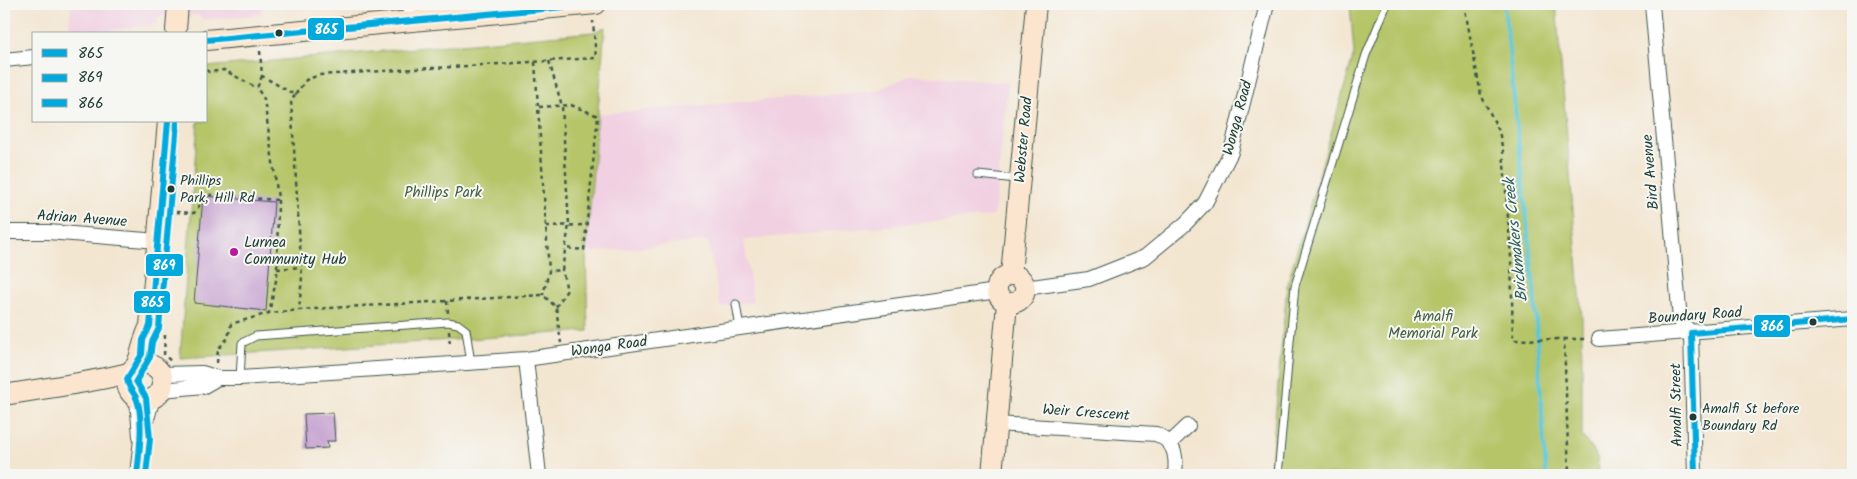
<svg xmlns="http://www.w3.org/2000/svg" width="1857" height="479" font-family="Kalam,sans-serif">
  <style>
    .built { fill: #f1d0e2 }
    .green { fill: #b5c567; stroke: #6a814e }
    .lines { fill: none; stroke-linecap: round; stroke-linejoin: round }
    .stream { stroke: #5ac6d4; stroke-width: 4 }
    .building { fill: #c19acd }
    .lane-casing { stroke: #3f564c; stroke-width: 9 }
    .street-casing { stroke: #3f564c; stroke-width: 16 }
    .secondary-casing { stroke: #3f564c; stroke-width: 22 }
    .path { stroke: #3f564c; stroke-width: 2.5; stroke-dasharray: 4 4; stroke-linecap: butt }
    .lane { stroke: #fff; stroke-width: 7 }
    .street { stroke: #fff; stroke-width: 14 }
    .secondary { stroke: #fce5cf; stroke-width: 20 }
    .bus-1-casing { stroke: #f6f6f2; stroke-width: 10 }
    .bus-2-casing { stroke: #f6f6f2; stroke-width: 10 }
    .bus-3-casing { stroke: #f6f6f2; stroke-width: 10 }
    .bus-1 { stroke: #03a9dc; stroke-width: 6 }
    .bus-2 { stroke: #03a9dc; stroke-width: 6 }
    .bus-3 { stroke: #03a9dc; stroke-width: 6 }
    .bus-dot { fill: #1f3d34; stroke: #f6f6f2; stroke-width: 2 }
    .poi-dot { fill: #b5179e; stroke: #f6f6f2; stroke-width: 2 }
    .labels { text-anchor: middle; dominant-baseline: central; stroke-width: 4; stroke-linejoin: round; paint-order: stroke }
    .bus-label { font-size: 14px; fill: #1f3d34; stroke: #f6f6f2; text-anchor: start }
    .street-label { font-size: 15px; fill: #1f3d34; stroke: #f6f6f2 }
    .park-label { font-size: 15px; fill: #445f41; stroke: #f6f6f2 }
    .poi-label { font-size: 15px; fill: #1f3d34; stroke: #f6f6f2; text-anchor: start }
    .water-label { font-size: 16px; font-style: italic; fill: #2e5f5c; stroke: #f6f6f2 }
    .line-badge { stroke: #f6f6f2; stroke-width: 2 }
    .badge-label { font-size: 14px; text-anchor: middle; font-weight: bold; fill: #fff }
  </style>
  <rect width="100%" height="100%" fill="#f6f6f2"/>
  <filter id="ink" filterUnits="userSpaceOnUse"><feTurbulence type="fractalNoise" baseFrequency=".02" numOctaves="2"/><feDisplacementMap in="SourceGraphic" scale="10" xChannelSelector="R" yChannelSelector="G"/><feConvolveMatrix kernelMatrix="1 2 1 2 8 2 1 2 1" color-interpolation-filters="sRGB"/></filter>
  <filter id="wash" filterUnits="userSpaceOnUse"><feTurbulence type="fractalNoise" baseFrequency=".0096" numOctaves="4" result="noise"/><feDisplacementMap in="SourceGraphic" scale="20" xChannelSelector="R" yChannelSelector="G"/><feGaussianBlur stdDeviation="1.12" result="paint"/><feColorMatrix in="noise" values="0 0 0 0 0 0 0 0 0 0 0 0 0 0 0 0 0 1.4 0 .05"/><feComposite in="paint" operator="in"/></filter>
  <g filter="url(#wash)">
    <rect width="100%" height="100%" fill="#f3e6d1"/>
    <path class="built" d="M71 4H261L262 14 203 20 199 15 158 16 157 24 86 34H68Z
      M911 75 1008 83 994 216 744 240 753 302 720 307 708 241 586 253 598 114 875 91Z"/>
    <path class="green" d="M1350 4H1556L1582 319V436L1597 457 1598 475H1270L1287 285 1354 54Z
      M605 27 586 253 588 331 180 358 198 121H206V67L594 32Z"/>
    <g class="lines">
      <path class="stream" d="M1504 4 1534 288 1546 475"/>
    </g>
    <g id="blocks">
      <path class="building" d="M203 196 274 202 266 311 194 303Z
        M333 413 335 441H327L328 448 306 449 304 414Z"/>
    </g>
  </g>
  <g filter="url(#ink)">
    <use href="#blocks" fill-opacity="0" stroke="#3f564c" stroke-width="1"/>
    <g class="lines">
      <g class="lane-casing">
        <path id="lane" d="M978 175 1017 179
          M736 304 740 328
          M240 378 242 343 256 336 448 322 458 324 466 330 471 363
          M1278 475 1295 286 1366 55 1387 4"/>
      </g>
      <g class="street-casing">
        <path id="street" d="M409 4 411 22
          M1652 4 1680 320 1691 333
          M4 60 34 57
          M4 232H48L158 241
          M1025 288 1089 279 1145 257 1185 224 1205 203 1231 152 1267 4
          M1691 333 1695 475
          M1599 339 1853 319
          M526 359 539 475
          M162 374 202 373 218 378H240L526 359 997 291
          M162 390 204 386 218 378
          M137 399 140 436
          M996 424 1156 434C1175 442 1177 456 1175 475
          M1170 443 1188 426
          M137 475 141 439 153 398"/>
      </g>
      <g class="secondary-casing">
        <path id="secondary" d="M176 30 178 4
          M206 40 596 4
          M1011 275 1036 4
          M997 289a14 14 0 1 1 28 0a14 14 0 1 1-28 0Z
          M127 382a18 18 0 1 1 36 0a18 18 0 1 1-36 0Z
          M136 366C142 353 143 339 150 326L168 121
          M4 395C46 388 88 383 129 373
          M992 475 1007 303"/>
      </g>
      <path class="path" d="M1464 4 1481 95 1499 131 1503 151 1511 257 1513 340 1564 339 1569 475
        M260 51 262 76 295 95 306 80 319 75 596 58 593 21
        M549 61 562 106 569 225 562 270 549 271
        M535 62 549 271 543 295
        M206 70 209 72 224 70 257 88
        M262 76 257 88 264 99 278 198 277 276 269 313
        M295 95 291 101 302 277 299 310 543 295 556 307 561 343
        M539 107 571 105 598 116 584 250 565 248
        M176 212 194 213 199 206 200 194 278 200
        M546 226 587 225
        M277 269 301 267
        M447 301 448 313
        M556 307 567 290 562 270
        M449 331 450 347
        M165 335 164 355 171 361
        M1564 339H1588
        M217 363 218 349 228 338 231 324 269 313 299 310"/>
      <use href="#lane" class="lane"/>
      <use href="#street" class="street"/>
      <use href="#secondary" class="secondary"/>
      <g class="bus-1-casing">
        <path id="bus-1" d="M206 40 596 4
          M137 475C139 455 144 419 137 400 134 391 129 391 127 379L142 354 143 340 150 326 168 121"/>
      </g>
      <g class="bus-2-casing">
        <path id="bus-2" d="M146 475 150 439 146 398 136 381 150 357 152 342 159 328 177 122"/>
      </g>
      <g class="bus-3-casing">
        <path id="bus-3" d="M1691 333 1853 319
          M1691 333 1695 475"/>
      </g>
      <use href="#bus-1" class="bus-1"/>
      <use href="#bus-2" class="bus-2"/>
      <use href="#bus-3" class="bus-3"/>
    </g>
  </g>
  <g class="bus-dot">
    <circle cx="279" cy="33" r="4.5"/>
    <circle cx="171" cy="189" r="4.5"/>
    <circle cx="1813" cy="322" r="4.5"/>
    <circle cx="1693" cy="417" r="4.5"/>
  </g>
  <circle class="poi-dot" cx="234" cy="252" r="5"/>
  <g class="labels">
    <g class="bus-label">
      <text x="180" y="181">Phillips<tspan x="180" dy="17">Park, Hill Rd</tspan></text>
      <text x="1702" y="409">Amalfi St before<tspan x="1702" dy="17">Boundary Rd</tspan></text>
    </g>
    <g class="street-label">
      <text transform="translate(1238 118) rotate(-75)">Wonga Road</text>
      <text transform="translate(1024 140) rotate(-85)">Webster Road</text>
      <text transform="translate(1651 172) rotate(-95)">Bird Avenue</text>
      <text transform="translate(82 219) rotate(4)">Adrian Avenue</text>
      <text transform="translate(1695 316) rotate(-4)">Boundary Road</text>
      <text transform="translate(609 347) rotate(-8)">Wonga Road</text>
      <text transform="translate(1677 405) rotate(-91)">Amalfi Street</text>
      <text transform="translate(1086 413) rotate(4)">Weir Crescent</text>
    </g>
    <g class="park-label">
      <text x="443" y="193">Phillips Park</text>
      <text x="1433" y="317">Amalfi<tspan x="1433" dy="17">Memorial Park</tspan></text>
    </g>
    <g class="poi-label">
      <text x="244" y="243">Lurnea<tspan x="244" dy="17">Community Hub</tspan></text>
    </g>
    <g class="water-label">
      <text transform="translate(1516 240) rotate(-96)">Brickmakers Creek</text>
    </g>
  </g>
  <g class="line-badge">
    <rect x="307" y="17" width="38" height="24" rx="5" fill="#03a9dc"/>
    <rect x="145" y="253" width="39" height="24" rx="5" fill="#03a9dc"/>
    <rect x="133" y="290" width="38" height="24" rx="5" fill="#03a9dc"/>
    <rect x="1753" y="314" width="38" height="24" rx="5" fill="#03a9dc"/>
  </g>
  <g class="badge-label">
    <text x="326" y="34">865</text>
    <text x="164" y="270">869</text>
    <text x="152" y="307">865</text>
    <text x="1772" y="331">866</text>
  </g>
  <rect width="1857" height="479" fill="none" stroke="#f6f6f2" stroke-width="20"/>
  <rect x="32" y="32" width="175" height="90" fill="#f6f6f2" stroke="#a0aca6"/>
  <rect x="42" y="49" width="25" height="8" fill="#03a9dc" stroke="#a0aca6"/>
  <text x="78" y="58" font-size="15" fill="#1f3d34">865</text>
  <rect x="42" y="74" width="25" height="8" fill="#03a9dc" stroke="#a0aca6"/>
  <text x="78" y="82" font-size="15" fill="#1f3d34">869</text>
  <rect x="42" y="99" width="25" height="8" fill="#03a9dc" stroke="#a0aca6"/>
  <text x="78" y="108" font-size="15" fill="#1f3d34">866</text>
</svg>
